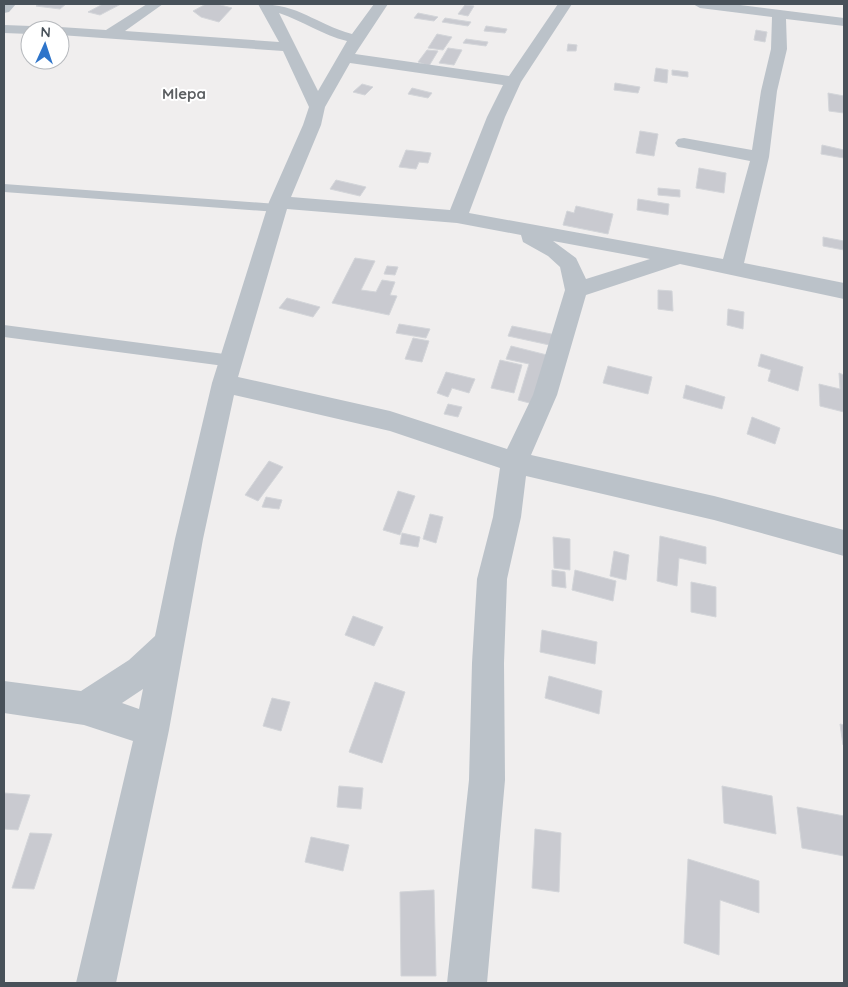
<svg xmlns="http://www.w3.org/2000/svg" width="848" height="987" font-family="Quicksand,sans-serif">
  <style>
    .building { fill: #c9cad0; stroke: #d3d5d9 }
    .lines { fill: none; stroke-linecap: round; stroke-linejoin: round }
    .service { fill: #bbc2c9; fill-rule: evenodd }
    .minor { fill: #bbc2c9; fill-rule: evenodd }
    .labels { text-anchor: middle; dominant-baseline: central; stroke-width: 4; stroke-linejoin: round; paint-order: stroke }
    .far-quarter-label { font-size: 15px; font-weight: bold; fill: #5c5f62; stroke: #fff }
  </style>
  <rect width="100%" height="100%" fill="#f0eeee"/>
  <path class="building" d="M39 4H66L60 9 36 6Z
    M103 4H121L100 15 88 12Z
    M206 4H217L232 8 219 22 201 17 193 11Z
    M465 5 474 6 468 16 458 14Z
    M418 13 438 17 434 21 414 18Z
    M445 18 471 22 468 26 442 22Z
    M486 26 507 29 505 33 484 31Z
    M756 30 767 32 765 42 754 40Z
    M437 34 452 37 443 50 428 48Z
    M466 39 488 42 486 46 463 43Z
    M568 44 577 45 576 51H567Z
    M448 48 462 50 454 65 439 63Z
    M427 50 438 51 429 66 418 62Z
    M656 68 668 70 667 83 654 81Z
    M672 70 688 72V77L672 75Z
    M615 83 640 87 638 93 614 90Z
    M362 84 373 87 365 95 353 92Z
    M412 88 432 93 428 98 408 94Z
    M828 93 844 96V113L829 111Z
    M640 131 658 134 654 156 636 153Z
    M822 145 844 150V158L821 154Z
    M406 150 431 153 428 163 419 162 416 169 399 167Z
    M699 168 726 173 724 193 696 188Z
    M336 180 366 187 360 196 330 189Z
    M658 188 680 190V197L658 195Z
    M638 199 669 204 668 215 637 210Z
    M576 206 613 214 608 234 563 225 567 211 574 213Z
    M823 237 844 241V250L823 246Z
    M355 258 375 261 361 290 376 292 382 280 395 282 390 295 397 296 389 315 332 303Z
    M387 266 398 267 395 275 384 274Z
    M658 290 672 291 673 311 658 309Z
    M287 298 320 307 313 317 279 308Z
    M728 309 744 312 743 329 727 325Z
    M399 324 430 329 426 338 396 333Z
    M512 326 556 335 554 346 508 336Z
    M413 338 429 341 422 362 405 359Z
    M511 346 551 356 537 405 518 400 529 364 506 359Z
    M761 354 803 367 798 391 768 381 771 370 758 366Z
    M500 360 522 365 514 393 491 388Z
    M608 366 652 377 648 394 603 383Z
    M446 372 475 379 469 393 452 388 448 397 437 393Z
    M839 373 844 375V412L820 406 819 384 840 389Z
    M686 385 725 397 722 409 683 398Z
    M448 404 462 407 458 417 444 414Z
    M752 417 780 428 775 444 747 434Z
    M269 461 283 467 258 501 245 495Z
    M398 491 415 496 400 535 383 530Z
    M266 497 282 500 279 509 262 507Z
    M430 514 443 517 436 543 423 539Z
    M402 533 420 537 418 547 400 544Z
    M660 536 706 547V564L679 558 677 586 657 581Z
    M553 537 570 539V570L554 568Z
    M614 551 629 555 626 580 610 576Z
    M552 570 565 572 566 588 552 586Z
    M575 570 616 581 613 601 572 590Z
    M691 582 716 587V617L691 612Z
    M353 616 383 627 374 646 345 635Z
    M542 630 597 642 595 664 540 652Z
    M549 676 602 691 599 714 545 698Z
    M375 682 405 692 382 763 349 752Z
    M272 698 290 702 281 731 263 726Z
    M840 724 844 725V745H843Z
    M339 786 363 788 361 809 337 807Z
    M722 786 772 796 776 834 724 823Z
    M4 793 30 795 18 830 4 829Z
    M797 807 844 816V856L802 848Z
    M535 829 561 833 559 892 532 888Z
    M30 833 52 834 34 889 12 888Z
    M311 837 349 845 343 871 305 862Z
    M688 859 759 881V913L720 900 719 955 684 943Z
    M434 890 436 976H401L400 892Z"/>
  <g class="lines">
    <path class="service" d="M4 184 277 204 284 208 277 212 4 192Z
      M4 325 232 355 238 357 240 361 238 365 232 367 4 337Z"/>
    <path class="minor" d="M4 4H16L9 12 4 13Z
      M147 4H163L125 31 279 42 258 4C300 4 315 24 352 34L374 4H388L355 54 509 76 558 4H572L521 82 505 117 469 213 723 259 750 161 684 148 678 147 675 143 678 139 684 138 752 150 761 91 771 49 772 17 700 8 693 4H732L844 18V26L786 19 787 49 777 91 769 157 744 263 844 283V299L680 264 586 295 557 395 531 455 714 496 844 530V556L714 520 526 476 521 517 507 579 504 663 505 780 487 983H447L469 780 472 663 477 579 493 517 500 468 390 431 234 395 203 539 169 730 116 983H76L133 741 84 725 4 713V681L81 691 129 660 155 636 175 539 212 383 269 202 303 125 309 107 283 51 60 35V30H53L60 27 106 30ZM279 13C303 21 322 35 347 41L318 91ZM350 63 503 85 487 117 450 210 291 197 321 125 325 107ZM287 209 457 223 521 235 523 242 548 256 560 267 565 290 533 395 507 449 390 411 238 377ZM553 241 650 259 586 279 576 258ZM143 689 139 709 122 703Z
      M4 25 31 26 38 30H30V34L4 33Z"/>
  </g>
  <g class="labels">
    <g class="far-quarter-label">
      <text x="184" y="93">Mlepa</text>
    </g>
  </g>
  <rect width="848" height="987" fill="none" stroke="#485159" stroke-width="10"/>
  <g transform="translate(45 45) rotate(3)"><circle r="24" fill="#ffffff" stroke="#b6b9bd"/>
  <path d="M0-4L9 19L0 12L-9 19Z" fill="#2e74ca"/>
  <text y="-8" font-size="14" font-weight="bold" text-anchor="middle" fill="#485159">N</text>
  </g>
</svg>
